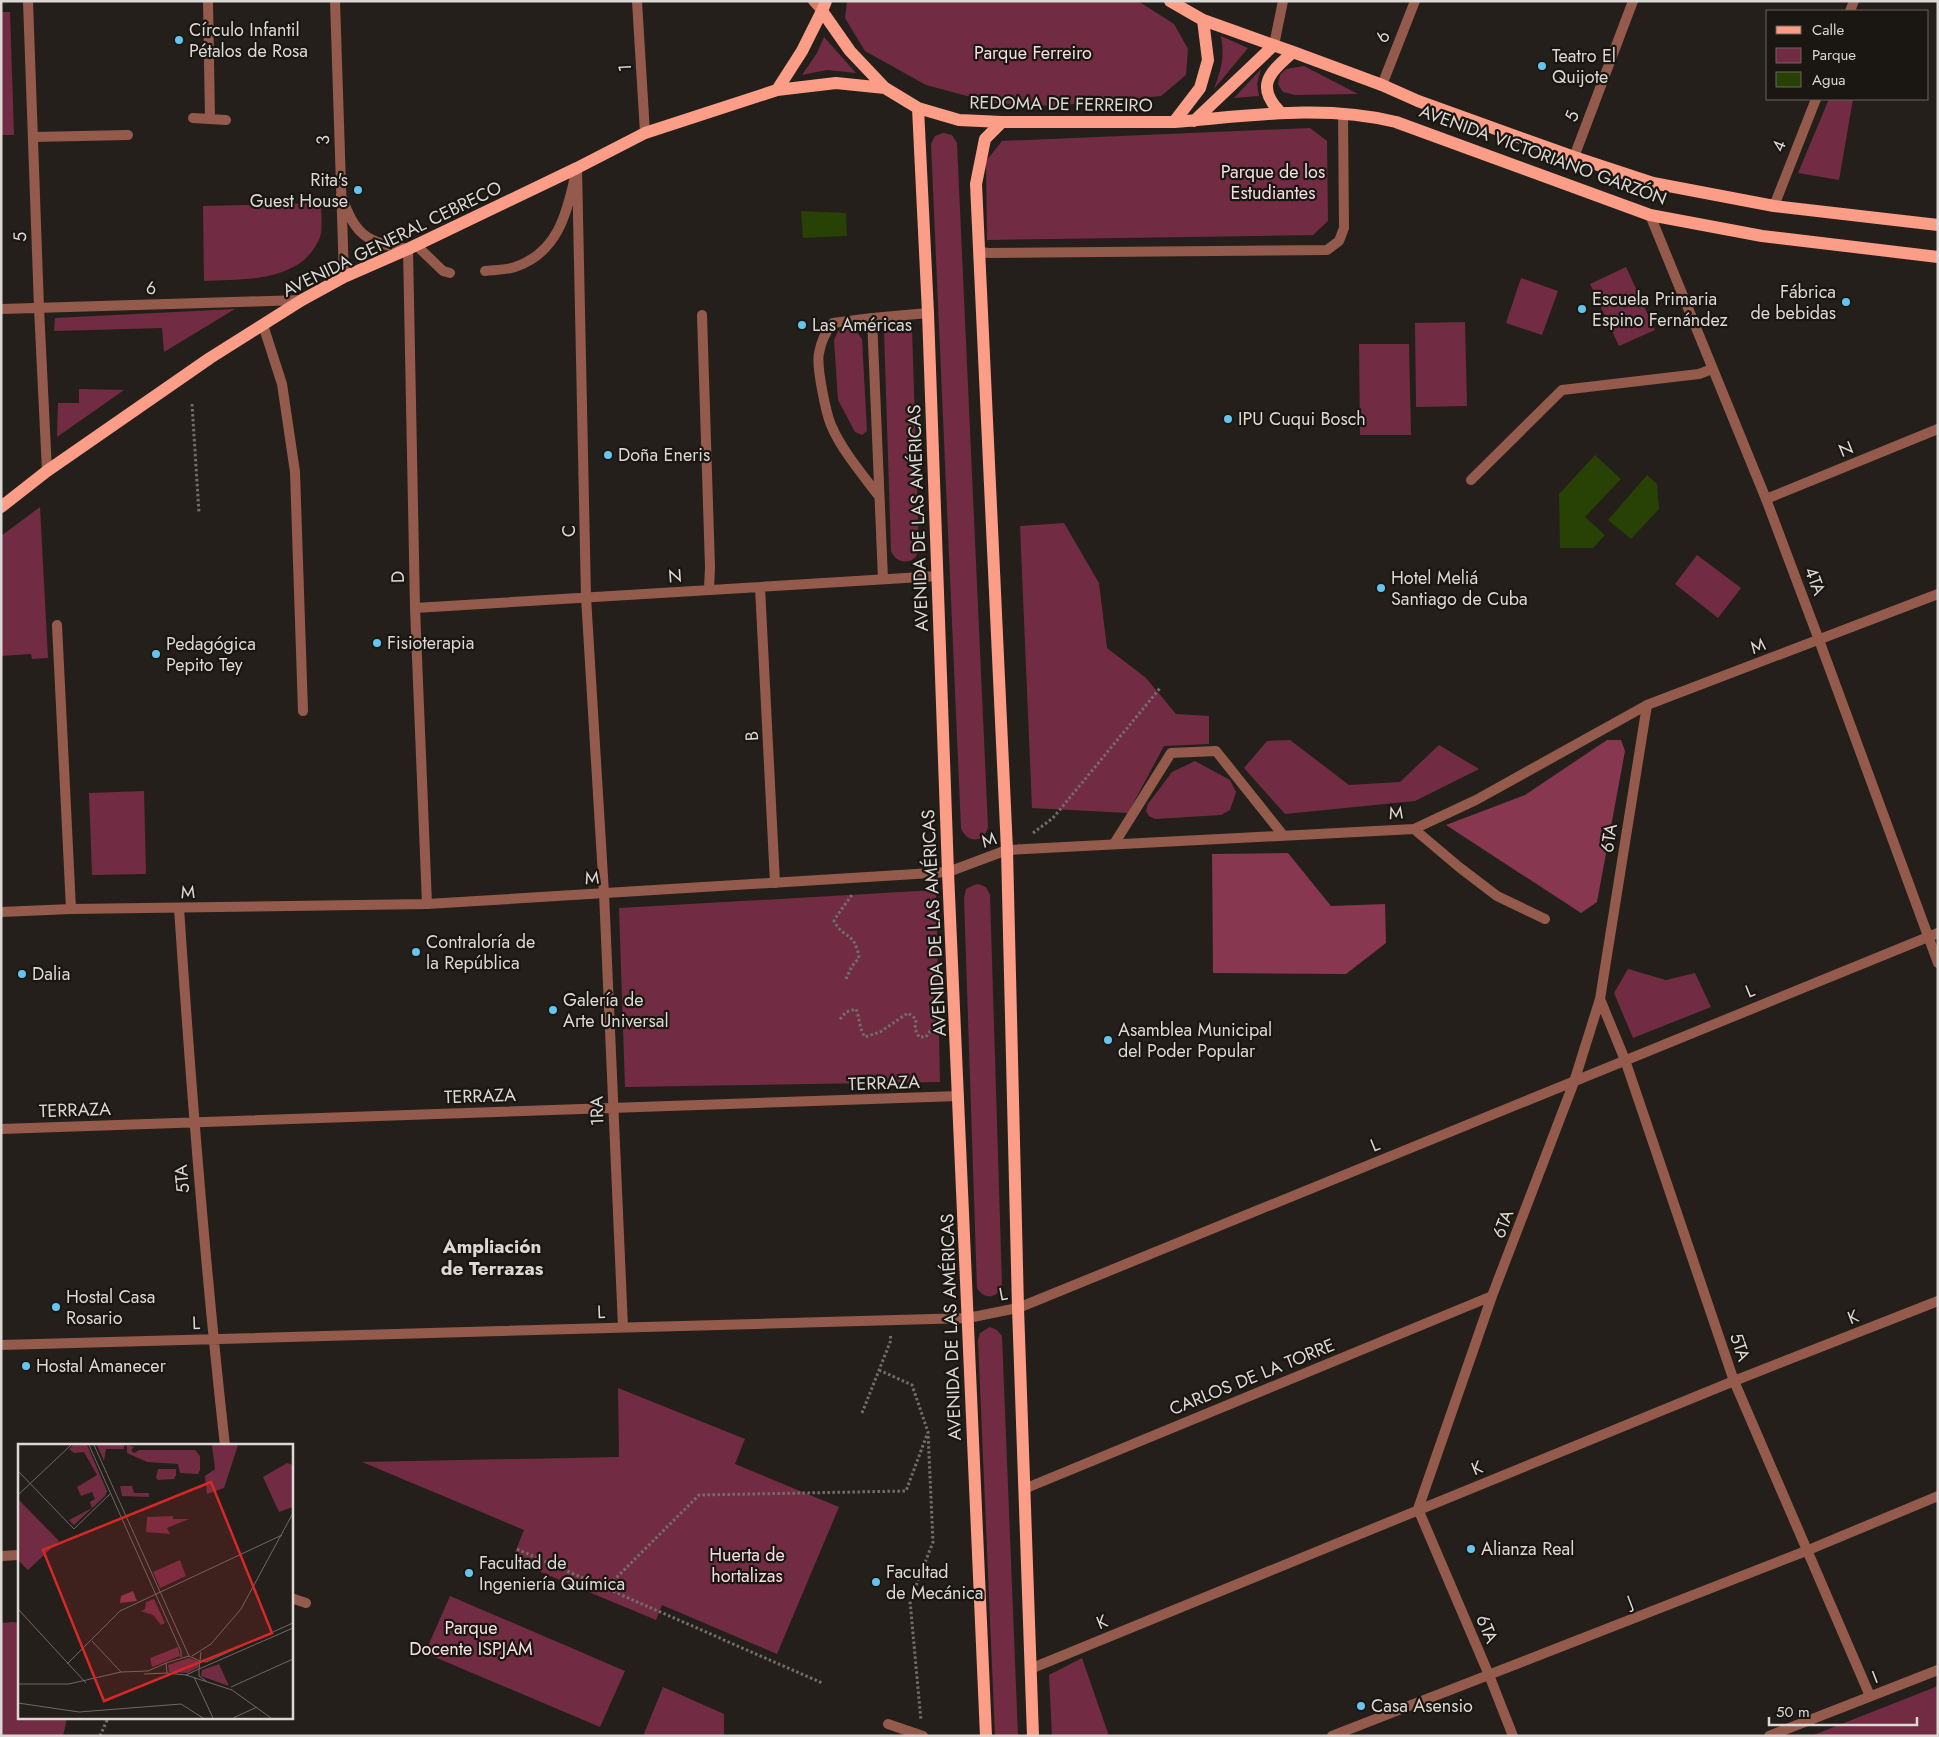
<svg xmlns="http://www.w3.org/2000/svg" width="1939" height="1737" font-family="Jost,sans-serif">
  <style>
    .green { fill: #712c43 }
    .forest { fill: #883751 }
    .water { fill: #274204 }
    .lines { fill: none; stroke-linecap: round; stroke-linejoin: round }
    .path { stroke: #736e6a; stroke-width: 3; stroke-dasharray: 2.5 2.5; stroke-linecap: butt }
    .service { stroke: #945b4d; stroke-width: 10 }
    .minor { stroke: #945b4d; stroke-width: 10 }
    .tertiary { stroke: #945b4d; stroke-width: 10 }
    .secondary { stroke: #d77c66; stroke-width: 10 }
    .primary { stroke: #fc9e87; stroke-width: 12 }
    .poi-dot { fill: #64c5ee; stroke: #1a1611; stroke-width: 2 }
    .labels { text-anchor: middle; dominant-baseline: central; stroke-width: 4.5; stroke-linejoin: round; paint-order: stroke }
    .poi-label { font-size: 18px; fill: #dcd8d5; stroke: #1a1611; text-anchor: start }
    .street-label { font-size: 18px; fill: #dcd8d5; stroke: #1a1611 }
    .park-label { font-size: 18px; fill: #f6dde3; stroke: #1a1611 }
    .neighbourhood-label { font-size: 19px; font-weight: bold; fill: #dcd8d5; stroke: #1a1611 }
    .inset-road { fill: none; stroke: #6e6965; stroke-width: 1 }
    .view { fill: #d62828; fill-opacity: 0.15; stroke: #d62828; stroke-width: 2.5 }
    .inset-edge { fill: none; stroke: #dcd8d5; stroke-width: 2.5 }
  </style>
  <rect width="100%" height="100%" fill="#241f1a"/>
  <path class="green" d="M847 1H1138L1174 24 1188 49 1186 75 1161 96 1053 106 993 103 926 85 865 51 845 18Z
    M1 12H10L14 135H1Z
    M1221 36 1248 48 1214 89C1221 69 1225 58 1221 36Z
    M824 37 856 73 827 70 802 75 817 53Z
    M1304 66 1358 94 1295 95 1283 92 1278 84 1280 75 1286 69Z
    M1261 69 1257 84 1259 96 1234 98Z
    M1829 99H1853L1839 180 1798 173Z
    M1310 128 1327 141 1328 221 1313 235 987 240 986 161 1002 141Z
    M943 133 952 135 957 143 988 827C984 843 967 844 961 828L931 144 935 136Z
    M321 203C321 213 323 228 320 237 302 283 244 279 204 281L203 206Z
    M1626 267 1655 330 1619 346 1590 284Z
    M1521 278 1558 291 1542 335 1506 323Z
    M235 309 164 352 162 328 54 331 55 318Z
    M901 319 905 321 912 328 919 548C917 565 897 566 891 551L884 331 891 320Z
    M1465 322 1467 406 1416 407 1415 323Z
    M845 325 855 329 862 339 867 431 862 435 855 432 838 400 834 340 838 331Z
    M1359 344H1409L1411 435H1360Z
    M79 389 124 390 57 437 58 403H79Z
    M40 507 48 658 32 659 31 654 1 656V536Z
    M1064 523 1099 583 1107 648 1146 678 1176 714 1209 716V744L1164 746 1128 813 1032 808 1020 526Z
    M1697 555 1741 588 1718 618 1675 584Z
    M1290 740 1349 785 1400 782 1439 745 1479 769 1415 801 1285 814 1244 768 1267 741Z
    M1195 761 1230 780 1236 792 1230 810 1221 815 1155 819 1149 816 1146 811 1148 804 1172 772Z
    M144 791 146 874 92 875 89 793Z
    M978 884 986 887 990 895 1002 1285C998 1299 984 1300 977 1288L964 898 966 889 974 885Z
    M936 890 940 1082 625 1087 619 908Z
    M1628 969 1666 980 1695 973 1711 1007 1633 1038 1614 993Z
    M990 1327 997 1330 1002 1336 1018 1736H995L978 1340 980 1333Z
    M618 1388 745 1439 735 1464 839 1507 777 1654 662 1605 656 1620 512 1560 524 1530 362 1462 619 1457Z
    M450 1596 625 1671 600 1727 425 1653Z
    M14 1622 19 1624V1718H67L63 1736H1V1623Z
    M1082 1658 1109 1736H1052L1049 1675Z
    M1938 1686V1736H1811Z
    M663 1687 724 1714V1736H643Z"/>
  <path class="forest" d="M1607 740H1621L1625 751 1597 902 1581 913 1446 825 1525 795Z
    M1288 853 1331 906 1385 904 1386 943 1346 974 1213 973 1212 854Z"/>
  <path class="water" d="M801 211 846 213 847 236 803 238Z
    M1595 455 1621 479 1585 517 1605 535 1593 548H1560L1559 494Z
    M1647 475 1657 484 1659 509 1631 539 1608 520Z"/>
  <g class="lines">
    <path class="path" d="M192 404 199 513
      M1033 833 1053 818 1161 687
      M846 979 852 966 859 958C855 931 844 940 834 921L838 914 852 895
      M840 1019 846 1012 856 1009C860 1018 859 1029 865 1037L880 1032 908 1013 916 1019 915 1029 919 1037H926L937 1021
      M879 1370 912 1385 928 1432 933 1542 910 1601 921 1721
      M862 1413 891 1340 890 1334
      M517 1549 822 1683
      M606 1588 699 1495 906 1491 928 1432
      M100 1736 108 1718"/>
    <path class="service" d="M208 1 210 119
      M193 118 226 120
      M33 137 128 135
      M416 245 443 271 450 273
      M979 252 989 253 1327 250 1339 241 1344 228 1343 114
      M485 271C494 270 506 270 515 267 557 253 567 214 575 176
      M702 315 710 567 709 590
      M872 318 928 313
      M263 325 282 384 295 472 303 711
      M1471 480 1562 390 1699 374 1712 369
      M878 495C862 474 841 449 831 425 826 413 816 366 819 353 821 342 826 331 833 323L872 318 883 579
      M57 625 71 909
      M1414 829 1459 867 1497 896 1545 919
      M1114 844 1171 753 1216 751 1283 835
      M291 1598 306 1603
      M888 1724 923 1736"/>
    <path class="minor" d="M28 1 39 308 47 471
      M335 1 344 277
      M637 1 645 133
      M1850 11 1854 1
      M1274 45 1283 1
      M1382 85 1415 1
      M1574 157 1633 1
      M577 168 586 597 604 893 623 1327
      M341 195C356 236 365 242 408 249L415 608 427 904
      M1774 206 1816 99
      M1 309 302 300
      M1766 499 1938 429
      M760 587 775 883
      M415 608 938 576
      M1819 640 1938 963
      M179 908C191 1088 205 1267 225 1446
      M1600 999 1625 1060 1734 1381 1870 1696
      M1 1129 959 1096
      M1 1345 968 1318 1018 1308 1938 933
      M1024 1489 1492 1296
      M1 1556 19 1555
      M1030 1669 1734 1381 1938 1301
      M1332 1736 1806 1551 1938 1496
      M1513 1736 1489 1675 1418 1509 1492 1296 1574 1082 1600 999 1647 705
      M1769 1736 1938 1670"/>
    <path class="tertiary" d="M1650 215 1766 499 1819 640
      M1 912 71 909 427 904 948 872 1007 850 1414 829 1476 800 1647 705 1938 594"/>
    <path class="secondary" d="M813 1 822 11"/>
    <path class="primary" d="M826 1 822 11 850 51 885 88 918 108 959 120 1002 122H1174L1200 88 1208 60 1203 20 1170 1
      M1203 20 1293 52 1382 85 1418 101 1574 157 1653 183 1774 206 1938 225
      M777 90 802 51 822 11
      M918 108 928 313 948 872 986 1736
      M1280 112C1254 85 1271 72 1293 52
      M1194 121 1274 45
      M1002 122 985 139 976 184 1007 850 1018 1308 1033 1736
      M1174 122C1248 116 1323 104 1396 122L1650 215 1762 236 1938 257
      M1 507 47 471 210 358 302 300 344 277 408 249 577 168 645 133 777 90 836 83 885 88"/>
  </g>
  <g class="poi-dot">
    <circle cx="179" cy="40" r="5"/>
    <circle cx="1542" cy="66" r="5"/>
    <circle cx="358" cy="190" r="5"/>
    <circle cx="1846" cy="302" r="5"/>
    <circle cx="1582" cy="309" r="5"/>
    <circle cx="802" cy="325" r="5"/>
    <circle cx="1228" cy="419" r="5"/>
    <circle cx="608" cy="455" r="5"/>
    <circle cx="1381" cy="588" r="5"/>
    <circle cx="377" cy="643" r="5"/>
    <circle cx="156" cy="654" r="5"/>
    <circle cx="416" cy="952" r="5"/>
    <circle cx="22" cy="974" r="5"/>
    <circle cx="553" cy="1010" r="5"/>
    <circle cx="1108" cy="1040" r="5"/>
    <circle cx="56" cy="1307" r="5"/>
    <circle cx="26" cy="1366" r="5"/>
    <circle cx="1471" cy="1549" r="5"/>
    <circle cx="469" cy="1573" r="5"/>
    <circle cx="876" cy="1582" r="5"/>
    <circle cx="1361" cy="1706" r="5"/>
  </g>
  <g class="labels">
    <g class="poi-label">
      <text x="189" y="30">Círculo Infantil<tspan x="189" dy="21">Pétalos de Rosa</tspan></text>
      <text x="1552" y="56">Teatro El<tspan x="1552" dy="21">Quijote</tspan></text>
      <text x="348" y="180" text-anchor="end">Rita's<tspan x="348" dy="21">Guest House</tspan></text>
      <text x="1836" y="292" text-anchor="end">Fábrica<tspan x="1836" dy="21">de bebidas</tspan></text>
      <text x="1592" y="299">Escuela Primaria<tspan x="1592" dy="21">Espino Fernández</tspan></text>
      <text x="812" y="325">Las Américas</text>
      <text x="1238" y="419">IPU Cuqui Bosch</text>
      <text x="618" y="455">Doña Eneris</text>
      <text x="1391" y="578">Hotel Meliá<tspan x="1391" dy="21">Santiago de Cuba</tspan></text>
      <text x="387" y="643">Fisioterapia</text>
      <text x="166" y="644">Pedagógica<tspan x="166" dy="21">Pepito Tey</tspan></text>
      <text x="426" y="942">Contraloría de<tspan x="426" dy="21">la República</tspan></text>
      <text x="32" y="974">Dalia</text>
      <text x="563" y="1000">Galería de<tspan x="563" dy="21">Arte Universal</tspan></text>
      <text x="1118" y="1030">Asamblea Municipal<tspan x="1118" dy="21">del Poder Popular</tspan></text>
      <text x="66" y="1297">Hostal Casa<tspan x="66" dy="21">Rosario</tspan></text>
      <text x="36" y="1366">Hostal Amanecer</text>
      <text x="1481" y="1549">Alianza Real</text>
      <text x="479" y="1563">Facultad de<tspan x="479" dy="21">Ingeniería Química</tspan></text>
      <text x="886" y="1572">Facultad<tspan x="886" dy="21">de Mecánica</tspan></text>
      <text x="1371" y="1706">Casa Asensio</text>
    </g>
    <g class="street-label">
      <text transform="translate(1383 37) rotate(-68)">6</text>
      <text transform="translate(625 68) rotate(-93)">1</text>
      <text transform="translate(1061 104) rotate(1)">REDOMA DE FERREIRO</text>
      <text transform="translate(1572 116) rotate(-69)">5</text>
      <text transform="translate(323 140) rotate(-92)">3</text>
      <text transform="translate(1779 146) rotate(-68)">4</text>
      <text transform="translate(1543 155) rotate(20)">AVENIDA VICTORIANO GARZÓN</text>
      <text transform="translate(20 237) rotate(-92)">5</text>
      <text transform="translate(392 239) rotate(-26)">AVENIDA GENERAL CEBRECO</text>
      <text transform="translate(151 288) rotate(-2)">6</text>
      <text transform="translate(1846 449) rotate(-22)">N</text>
      <text transform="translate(918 518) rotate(-92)">AVENIDA DE LAS AMÉRICAS</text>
      <text transform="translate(569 531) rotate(-91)">C</text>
      <text transform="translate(675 576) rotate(-4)">N</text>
      <text transform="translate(398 577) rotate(-91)">D</text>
      <text transform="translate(1815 581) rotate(69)">4TA</text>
      <text transform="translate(1758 646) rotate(-21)">M</text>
      <text transform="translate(752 736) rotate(-93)">B</text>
      <text transform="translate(1396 813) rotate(-3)">M</text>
      <text transform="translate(1609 838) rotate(-81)">6TA</text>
      <text transform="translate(989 840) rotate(-19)">M</text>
      <text transform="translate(592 878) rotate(-3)">M</text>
      <text transform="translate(188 892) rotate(-1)">M</text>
      <text transform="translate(934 923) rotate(-93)">AVENIDA DE LAS AMÉRICAS</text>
      <text transform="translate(1750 991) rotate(-22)">L</text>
      <text transform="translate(884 1083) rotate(-2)">TERRAZA</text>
      <text transform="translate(480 1096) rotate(-2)">TERRAZA</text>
      <text transform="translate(75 1110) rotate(-2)">TERRAZA</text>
      <text transform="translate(597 1111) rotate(-92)">1RA</text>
      <text transform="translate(1375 1145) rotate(-22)">L</text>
      <text transform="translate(182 1179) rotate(-95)">5TA</text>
      <text transform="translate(1503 1224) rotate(-69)">6TA</text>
      <text transform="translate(1003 1294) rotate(-11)">L</text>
      <text transform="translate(601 1312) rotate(-2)">L</text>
      <text transform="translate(1853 1317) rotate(-21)">K</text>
      <text transform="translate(196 1323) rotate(-2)">L</text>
      <text transform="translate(951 1327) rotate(-92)">AVENIDA DE LAS AMÉRICAS</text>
      <text transform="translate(1740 1347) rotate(71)">5TA</text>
      <text transform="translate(1252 1377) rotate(-22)">CARLOS DE LA TORRE</text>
      <text transform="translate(1477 1468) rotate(-22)">K</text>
      <text transform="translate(1630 1602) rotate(-21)">J</text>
      <text transform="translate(1102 1622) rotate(-22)">K</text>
      <text transform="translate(1487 1629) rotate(67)">6TA</text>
      <text transform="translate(1875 1677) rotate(-21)">I</text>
    </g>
    <g class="park-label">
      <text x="1033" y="53">Parque Ferreiro</text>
      <text x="1273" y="172">Parque de los<tspan x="1273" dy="21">Estudiantes</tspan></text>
      <text x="747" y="1555">Huerta de<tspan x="747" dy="21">hortalizas</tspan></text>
      <text x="471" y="1628">Parque<tspan x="471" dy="21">Docente ISPJAM</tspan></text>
    </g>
    <g class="neighbourhood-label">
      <text x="492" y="1246">Ampliación<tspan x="492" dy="22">de Terrazas</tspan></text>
    </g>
  </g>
  <g transform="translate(18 1444)">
    <rect width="275" height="275" fill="#241f1a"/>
    <path d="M55 1H69L89 47 87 52 56 81 51 76 74 64 72 58 77 55 74 48 63 52 59 43 79 31 66 8 56 9 51 5ZM79 1H106V5H88L86 17ZM109 1 116 3 113 6 116 9 121 6H177L182 12V26L180 30 162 29 160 20 129 18 109 9ZM194 1H220L206 44 189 50 187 32 197 25ZM269 19 275 21V63L261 68 245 33ZM140 25H158V31L156 35 140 36 138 34ZM102 42H114L116 49H131V53L104 52ZM0 55 41 97 10 126 0 116ZM155 72V75H171L149 84 152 90 128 88 129 73ZM162 116 168 132 142 144 135 128ZM136 155 147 179 143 181 135 171 123 167 127 165 128 158ZM160 203 162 212 134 223 132 214ZM171 214 180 217 181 223 170 229 151 228 150 221ZM201 220 211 242 183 232 184 226Z" fill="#712c43"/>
    <path d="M115 147 119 157 102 159 103 152Z" fill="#883751"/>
    <path class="inset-road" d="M71 1 163 207V213M76 1 171 212M0 27 56 85 93 49M0 51 53 1M0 165 68 239M74 197 103 228M183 208 182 217 188 218 275 179M171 212 182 217 181 225 168 231 149 229 148 219ZM174 212 193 200 223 165 275 69M49 220 102 167 264 91M126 230 149 229M168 231 214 246 253 274M176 233 195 274M188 237 181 232V225L275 184M0 240H51L103 228 130 227 148 219M213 243 275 215M0 259 61 268 163 260 185 274M215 274 239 263"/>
    <path class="view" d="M193 38 254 189 86 257 25 106Z"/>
    <rect width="275" height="275" class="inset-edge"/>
  </g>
  <rect width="1939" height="1737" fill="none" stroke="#dcd8d5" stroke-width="5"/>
  <rect x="1766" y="10" width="162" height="90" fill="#1a1611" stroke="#68645f"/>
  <rect x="1776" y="26" width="25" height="8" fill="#fc9e87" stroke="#68645f"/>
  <text x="1812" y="35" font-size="15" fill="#dcd8d5">Calle</text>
  <rect x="1776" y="48" width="25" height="15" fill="#712c43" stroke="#68645f"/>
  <text x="1812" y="60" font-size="15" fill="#dcd8d5">Parque</text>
  <rect x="1776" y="72" width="25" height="15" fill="#274204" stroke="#68645f"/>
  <text x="1812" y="85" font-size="15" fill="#dcd8d5">Agua</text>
  <path d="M1769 1717v8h148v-8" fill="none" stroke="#dcd8d5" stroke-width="2.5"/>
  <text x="1776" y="1717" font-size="15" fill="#dcd8d5" stroke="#1a1611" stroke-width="4" paint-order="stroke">50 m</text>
</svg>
